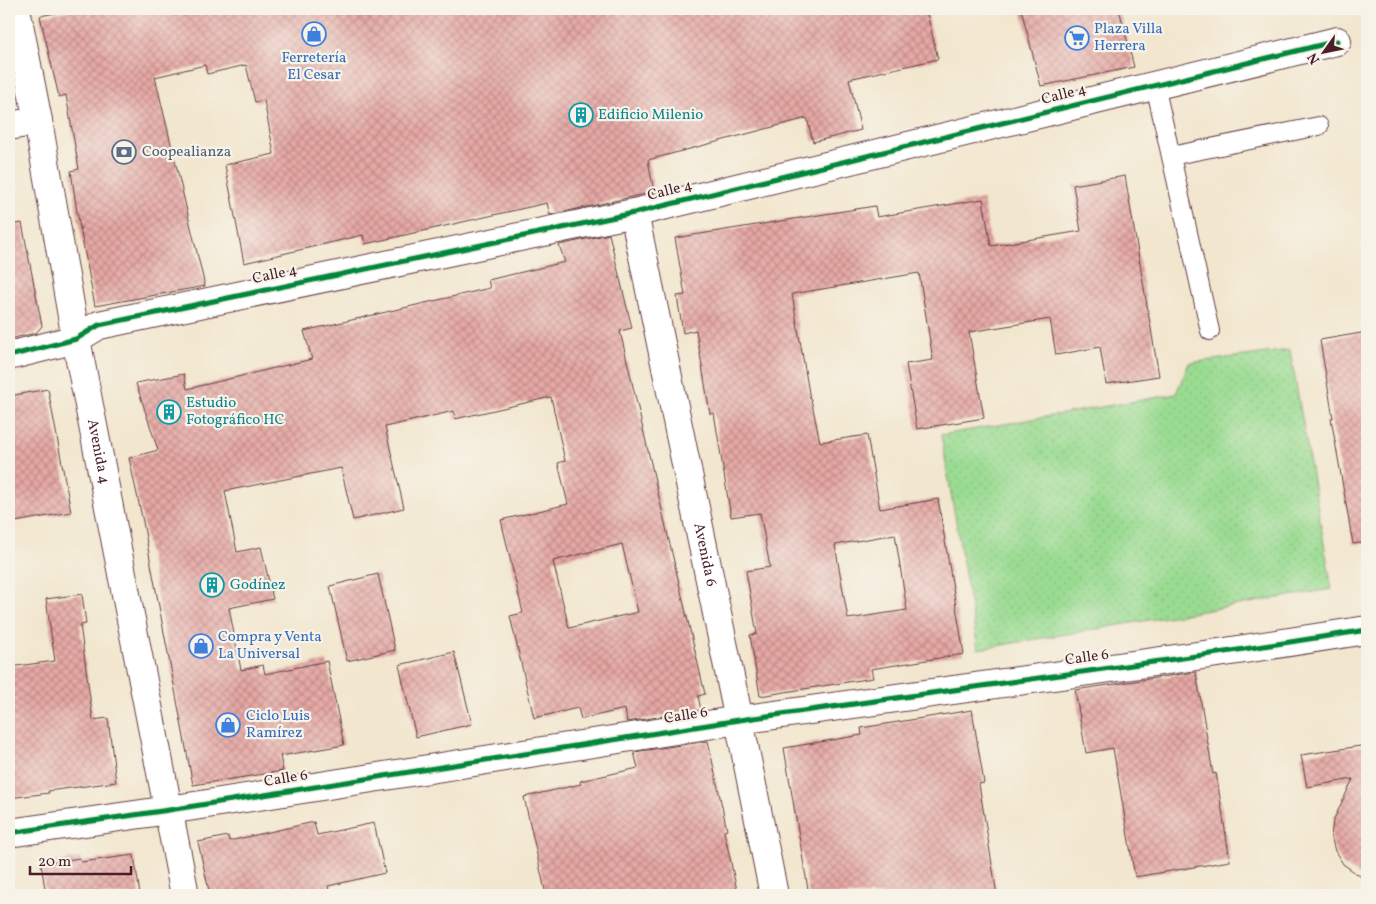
<svg xmlns="http://www.w3.org/2000/svg" width="1376" height="904" font-family="Vollkorn,serif">
  <style>
    .green { fill: url(#green-dots); stroke: #727d5e }
    .building { fill: url(#building-cross-hatch); fill-rule: evenodd }
    .lines { fill: none; stroke-linecap: round; stroke-linejoin: round }
    .service-casing { stroke: #633d43; stroke-width: 20 }
    .minor-casing { stroke: #633d43; stroke-width: 30 }
    .secondary-casing { stroke: #633d43; stroke-width: 30 }
    .service { stroke: #fff; stroke-width: 18 }
    .minor { stroke: #fff; stroke-width: 28 }
    .secondary { stroke: #fff; stroke-width: 28 }
    .cycleway-casing { stroke: #f7f3e8; stroke-width: 8 }
    .cycleway { stroke: #00873e; stroke-width: 5 }
    .labels { text-anchor: middle; dominant-baseline: central; stroke-width: 4.5; stroke-linejoin: round; paint-order: stroke }
    .shop-label { font-size: 15px; fill: #366cbe; stroke: #f7f3e8; text-anchor: start }
    .street-label { font-size: 15px; fill: #4a1f2b; stroke: #f7f3e8 }
    .culture-label { font-size: 15px; fill: #0d838f; stroke: #f7f3e8; text-anchor: start }
    .service-label { font-size: 15px; fill: #4e5e75; stroke: #f7f3e8; text-anchor: start }
  </style>
  <defs>
    <pattern id="green-dots" width="8" height="8" patternUnits="userSpaceOnUse" patternTransform="scale(1.25)"><rect width="8" height="8" fill="#9adb92"/><path d="M2 2h.1M6 6h.1" fill="none" stroke="#86bc7e" stroke-width="1.8" stroke-linecap="round"/></pattern>
    <pattern id="building-cross-hatch" width="8" height="8" patternUnits="userSpaceOnUse" patternTransform="scale(1.25)"><rect width="8" height="8" fill="#e6a9a5"/><path d="M0 0l8 8M0 8l8-8" fill="none" stroke="#bc8987"/></pattern>
  </defs>
  <rect width="100%" height="100%" fill="#f7f3e8"/>
  <filter id="ink" filterUnits="userSpaceOnUse"><feTurbulence type="fractalNoise" baseFrequency=".02" numOctaves="2"/><feDisplacementMap in="SourceGraphic" scale="10" xChannelSelector="R" yChannelSelector="G"/><feConvolveMatrix kernelMatrix="1 2 1 2 8 2 1 2 1" color-interpolation-filters="sRGB"/></filter>
  <filter id="wash" filterUnits="userSpaceOnUse"><feTurbulence type="fractalNoise" baseFrequency=".0096" numOctaves="4" result="noise"/><feDisplacementMap in="SourceGraphic" scale="20" xChannelSelector="R" yChannelSelector="G"/><feGaussianBlur stdDeviation="1.12" result="paint"/><feColorMatrix in="noise" values="0 0 0 0 0 0 0 0 0 0 0 0 0 0 0 0 0 1.4 0 .05"/><feComposite in="paint" operator="in"/></filter>
  <g filter="url(#wash)">
    <rect width="100%" height="100%" fill="#f2e6ce"/>
    <path class="green" d="M1290 350 1332 589 978 649 941 435 1176 394 1189 363Z"/>
    <g id="blocks">
      <path class="building" d="M76 9H926L938 59 849 79 861 130 813 142 807 118 648 160 654 192 550 215 547 203 365 244 363 235 244 263 225 165 274 154 264 100 255 102 246 65 207 74 205 65 155 77 205 286 95 306 77 212 71 171 79 169 66 95 59 97 40 16Z
        M1021 9H1119L1134 67 1041 86Z
        M1125 176 1159 376 1106 384 1100 347 1056 355 1050 319 969 332 984 418 917 429 906 364 933 360 919 273 792 294 810 399H811L820 442 867 435 880 509 938 499 964 654 871 669 873 678 760 696 750 635 757 634 746 571 770 567 760 513 731 517 714 413 710 414 696 330 683 333 677 296 685 295 675 238 875 206 877 217 983 199 991 246 1081 231 1073 185ZM895 534 907 610 848 619 835 545Z
        M22 223 42 326 36 333 9 339V225Z
        M609 234 632 328 620 331 705 694 698 696 701 710 627 722 625 709 581 719 578 708 534 718 510 616 523 613 501 520 568 504 558 463 565 461 551 397 455 419 454 411 385 427 404 508 353 520 341 468 225 491 237 552 261 547 273 599 229 608 241 670 263 665 265 674 327 661 344 745 280 756 283 771 193 785 143 522 129 458 158 450 136 383 184 374 187 389 312 359 304 331 490 288 488 280 565 262 559 245ZM622 544 638 612 569 628 553 561Z
        M1367 332V542L1353 544 1331 418H1333L1320 340Z
        M48 389 71 512 9 523V396Z
        M378 574 395 650 347 661 330 586Z
        M82 594 86 624 80 625 93 720 108 718 116 782 48 791 49 793 9 798V667L55 661 46 599Z
        M454 652 472 724 416 737 399 665Z
        M1196 672 1213 774 1216 773 1230 861 1135 877 1113 748 1086 753 1075 690Z
        M972 710 984 783 979 784 997 895H809L784 748 862 735 861 728Z
        M708 741 727 830 724 831 738 895H546L524 797 581 784 580 781 638 768 634 752Z
        M1367 745V881L1343 864 1335 851 1331 836 1333 821 1353 779 1307 787 1301 755Z
        M314 822 317 835 374 823 385 873 328 886 330 895H210L198 842 228 836 229 841Z
        M134 855 140 895H46L41 864 80 858 81 862Z"/>
    </g>
  </g>
  <g filter="url(#ink)">
    <use href="#blocks" fill-opacity="0" stroke="#633d43" stroke-width="1"/>
    <g class="lines">
      <g class="service-casing">
        <path id="service" d="M1155 85 1210 331
          M1171 156 1319 126"/>
      </g>
      <g class="minor-casing">
        <g id="minor">
          <path id="s1" d="M38 121 76 339 185 895"/>
          <path id="s2" d="M634 213 739 720 774 895"/>
          <path d="M9 356 76 339 99 325 634 213 1337 41"/>
          <path d="M9 833 169 810 739 720 1225 652 1367 630"/>
        </g>
      </g>
      <g class="secondary-casing">
        <path id="secondary" d="M9 126 38 121 16 9"/>
      </g>
      <use href="#service" class="service"/>
      <use href="#minor" class="minor"/>
      <use href="#secondary" class="secondary"/>
      <g class="cycleway-casing">
        <path id="cycleway" d="M9 356 76 339 99 325 634 213 1337 41
          M9 833 169 810 739 720 1225 652 1367 630"/>
      </g>
      <use href="#cycleway" class="cycleway"/>
    </g>
  </g>
  <defs>
    <g id="shop-ring" transform="scale(1.25)"><circle r="9.5" fill="#f7f3e8" stroke="#3f7fe0" stroke-width="1.5"/><path d="M-5-2.5h2.3a2.7 3.5 0 0 1 5.4 0H5L5.5 6h-11ZM-1.5-2.5h3a1.5 2.3 0 0 0-3 0Z" fill="#3f7fe0"/></g>
    <g id="supermarket-ring" transform="scale(1.25)"><circle r="9.5" fill="#f7f3e8" stroke="#3f7fe0" stroke-width="1.5"/><path d="M-6-5.5h2.5l.6 2H6L4.5 2H-2.5L-4.4-4H-6ZM-1.5 3.2a1.3 1.3 0 1 0 .1 0ZM3 3.2a1.3 1.3 0 1 0 .1 0Z" fill="#3f7fe0"/></g>
    <g id="building-ring" transform="scale(1.25)"><circle r="9.5" fill="#f7f3e8" stroke="#0f9aa8" stroke-width="1.5"/><path d="M-4-6H4V6H1V3H-1V6H-4ZM-2.5-4.3h1.7v1.8h-1.7ZM.8-4.3h1.7v1.8H.8ZM-2.5-1h1.7V.8h-1.7ZM.8-1h1.7V.8H.8Z" fill="#0f9aa8"/></g>
    <g id="bank-ring" transform="scale(1.25)"><circle r="9.5" fill="#f7f3e8" stroke="#5c6f8a" stroke-width="1.5"/><path d="M-6-4H6V4H-6ZM0-2.3a2.3 2.3 0 1 0 0 4.6a2.3 2.3 0 1 0 0-4.6Z" fill="#5c6f8a"/></g>
  </defs>
  <g fill-rule="evenodd">
    <use href="#shop-ring" x="314" y="34"/>
    <use href="#supermarket-ring" x="1077" y="38"/>
    <use href="#building-ring" x="581" y="115"/>
    <use href="#bank-ring" x="124" y="152"/>
    <use href="#building-ring" x="169" y="412"/>
    <use href="#building-ring" x="212" y="585"/>
    <use href="#shop-ring" x="201" y="646"/>
    <use href="#shop-ring" x="228" y="725"/>
  </g>
  <g class="labels">
    <g class="shop-label">
      <text x="1094" y="29">Plaza Villa<tspan x="1094" dy="17">Herrera</tspan></text>
      <text x="314" y="58" text-anchor="middle">Ferretería<tspan x="314" dy="17">El Cesar</tspan></text>
      <text x="218" y="637">Compra y Venta<tspan x="218" dy="17">La Universal</tspan></text>
      <text x="246" y="716">Ciclo Luis<tspan x="246" dy="17">Ramírez</tspan></text>
    </g>
    <g class="street-label">
      <text transform="translate(1064 95) rotate(-14)">Calle 4</text>
      <text transform="translate(670 191) rotate(-14)">Calle 4</text>
      <text transform="translate(275 275) rotate(-12)">Calle 4</text>
      <text stroke="none"><textPath href="#s1" startOffset="336">Avenida 4</textPath></text>
      <text stroke="none"><textPath href="#s2" startOffset="349">Avenida 6</textPath></text>
      <text transform="translate(1087 658) rotate(-8)">Calle 6</text>
      <text transform="translate(686 716) rotate(-9)">Calle 6</text>
      <text transform="translate(286 779) rotate(-9)">Calle 6</text>
    </g>
    <g class="culture-label">
      <text x="598" y="115">Edificio Milenio</text>
      <text x="186" y="403">Estudio<tspan x="186" dy="17">Fotográfico HC</tspan></text>
      <text x="230" y="585">Godínez</text>
    </g>
    <g class="service-label">
      <text x="142" y="152">Coopealianza</text>
    </g>
  </g>
  <rect width="1376" height="904" fill="none" stroke="#f7f3e8" stroke-width="30"/>
  <g transform="translate(1324 52) rotate(237)" stroke="#f7f3e8" stroke-width="4" paint-order="stroke">
  <path d="M0-4L9 19L0 12L-9 19Z" fill="#4a1f2b"/>
  <text y="-8" font-size="14" font-weight="bold" text-anchor="middle" fill="#4a1f2b">N</text>
  </g>
  <path d="M30 866v8h101v-8" fill="none" stroke="#4a1f2b" stroke-width="2.5"/>
  <text x="38" y="866" font-size="15" fill="#4a1f2b" stroke="#f7f3e8" stroke-width="4" paint-order="stroke">20 m</text>
</svg>
